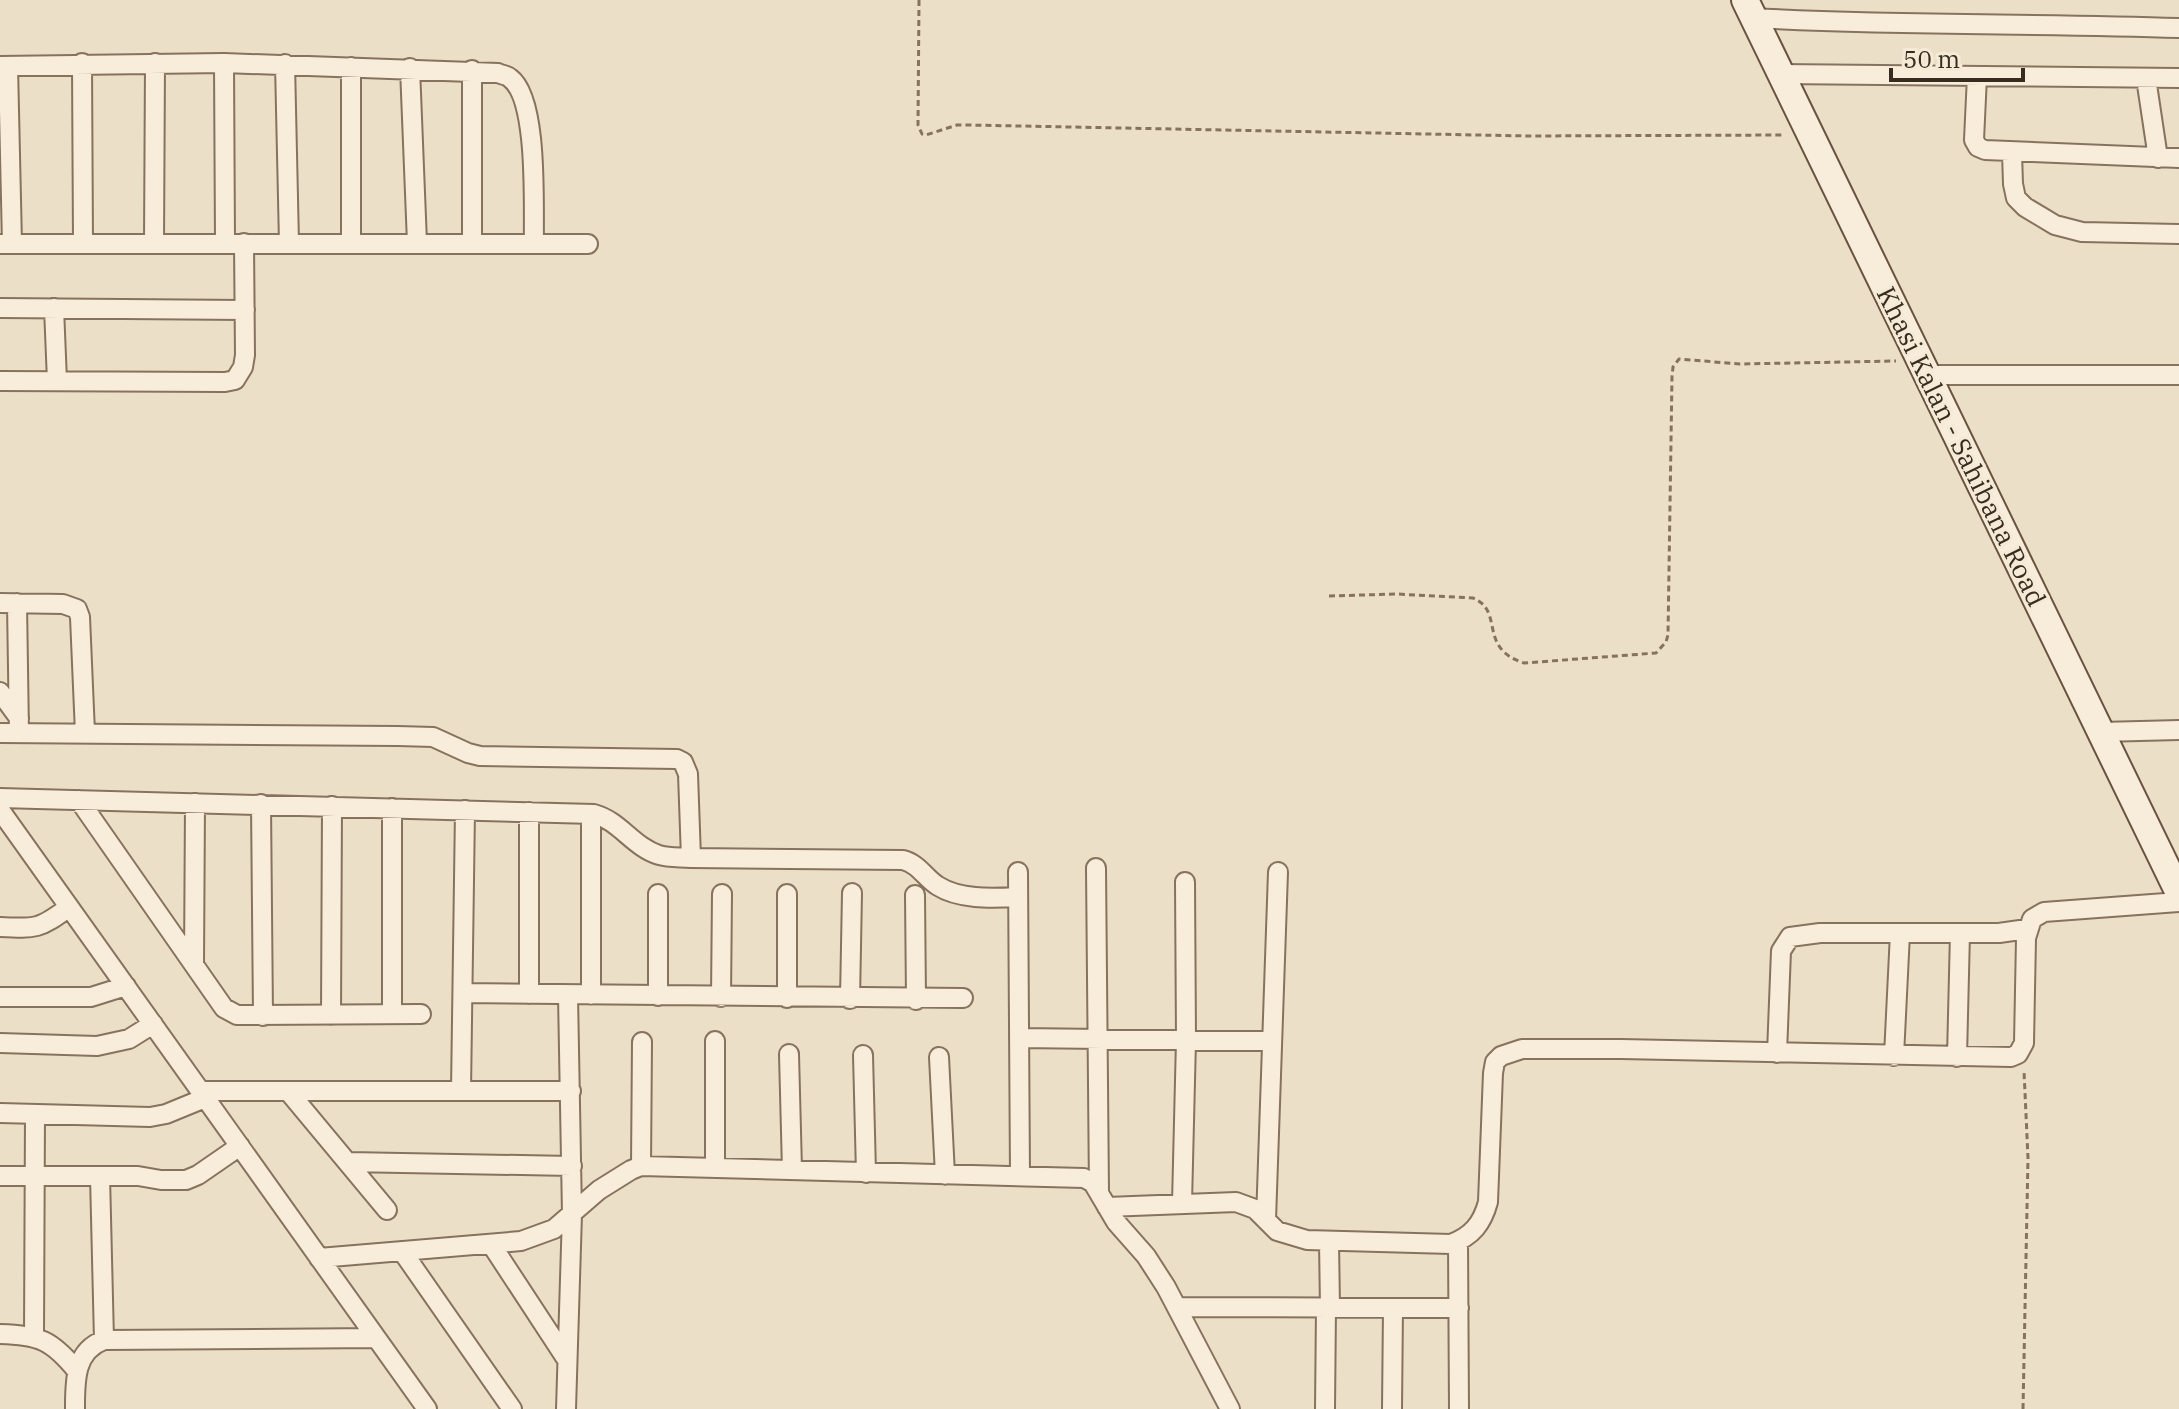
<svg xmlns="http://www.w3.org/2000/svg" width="2179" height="1409" font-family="'IBM Plex Serif',serif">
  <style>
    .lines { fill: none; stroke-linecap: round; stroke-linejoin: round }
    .street-casing { stroke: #87725d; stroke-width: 22 }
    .secondary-casing { stroke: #695340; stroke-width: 30 }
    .path { stroke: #87725d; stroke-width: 3; stroke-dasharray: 6 4; stroke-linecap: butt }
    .street { stroke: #f7edda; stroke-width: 18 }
    .secondary { stroke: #f7edda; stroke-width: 26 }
    .labels { text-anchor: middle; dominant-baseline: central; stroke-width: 6; stroke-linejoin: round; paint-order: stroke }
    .street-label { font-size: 26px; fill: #382b20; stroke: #f4ead6 }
  </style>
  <rect width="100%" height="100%" fill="#ecdfc7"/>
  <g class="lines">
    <g class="street-casing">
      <path id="street" d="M1753 18C1895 26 2037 23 2179 28
        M82 63 83 244
        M224 63 225 243
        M285 64 289 243
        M0 66 224 63 498 73C502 75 507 75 510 78 539 99 533 209 534 244
        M8 66 12 244
        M351 67V243
        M410 68 417 243
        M472 70V244
        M1780 74 2179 78
        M1977 76 1974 140 1978 147 1985 150 2179 158
        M2146 78 2158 158
        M2012 153 2013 184 2016 198 2025 207 2055 225 2082 232 2179 234
        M154 243 155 63
        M0 244H588
        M0 308 245 310
        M54 308 57 381
        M1929 375H2179
        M0 381 225 382 235 380 243 367 245 355 244 243
        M0 603 63 604 77 609 80 617 85 733
        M17 603 19 733
        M0 692 19 718
        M2101 732 2179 730
        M0 733 398 736 433 737 468 753 480 756 677 759 683 762 688 774 691 858
        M0 798 594 814C620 821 633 847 659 855 669 858 680 857 691 858L903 860C919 864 925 878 938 886 960 900 993 898 1018 897
        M79 800 224 1008 237 1015 421 1014
        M261 804 263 1016
        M0 810 427 1409
        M529 812V994
        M1096 868 1099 1192
        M1018 872 1020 1176
        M787 894V998
        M915 895 916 1000
        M0 927C36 929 40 929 69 907
        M194 964 195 803
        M463 993 963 998
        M591 995V814
        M658 996V894
        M0 997H91L126 986
        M721 997 722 894
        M850 999 852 893
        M392 1014V808
        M331 1015 332 806
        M1019 1038 1272 1041
        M715 1041V1168
        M0 1043 97 1046 129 1039 153 1024
        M1777 1053 1781 951 1790 937 1820 933H1999L2027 929
        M789 1054 792 1170
        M863 1055 866 1173
        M1894 1056 1900 933
        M939 1057 945 1175
        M1957 1057 1960 933
        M200 1091H571
        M288 1091 387 1210
        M461 1091 465 810
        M0 1113 150 1117 166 1114 205 1098
        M348 1162 572 1166
        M641 1166 642 1042
        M0 1176H138L161 1180H186L198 1175 240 1146
        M100 1176 104 1340
        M1182 1203 1186 1040 1185 882
        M1107 1207 1236 1202 1255 1209 1277 1231 1307 1240 1451 1244C1472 1236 1482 1224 1488 1202L1493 1073 1495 1062 1501 1056 1522 1049H1621L2011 1057 2018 1054 2024 1043 2026 938 2032 919 2044 912 2179 902
        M1266 1220 1278 872
        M1329 1241 1330 1308
        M1458 1241 1459 1409
        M491 1244 567 1360
        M402 1251 512 1409
        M319 1258 521 1241 554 1229 599 1190 631 1170 641 1166 1084 1178 1093 1183 1116 1222 1146 1256 1166 1287 1230 1409
        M1177 1307 1459 1308
        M0 1334C39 1335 52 1340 77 1371
        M34 1336 35 1114
        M75 1409C75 1382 74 1351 104 1340L376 1338
        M566 1409 572 1214 568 995
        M1325 1409 1326 1308
        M1392 1409 1393 1308"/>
    </g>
    <g class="secondary-casing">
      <path id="secondary" d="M1745 0 2179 893"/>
    </g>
    <path class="path" d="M919 0 918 125 922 134 926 135 957 125H969L1528 136 1785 135
      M1329 596 1397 594 1473 598C1505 611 1477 648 1524 663L1656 653 1666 642 1668 635 1672 376 1673 367 1679 359 1740 364 1896 361
      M2023 1409 2028 1158 2024 1071"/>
    <use href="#street" class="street"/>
    <use href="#secondary" class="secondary"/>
  </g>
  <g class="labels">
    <g class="street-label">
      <text transform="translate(1962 446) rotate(64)">Khasi Kalan - Sahibana Road</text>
    </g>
  </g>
  <path d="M1891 68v12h132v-12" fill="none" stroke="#382b20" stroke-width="4"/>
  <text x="1903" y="68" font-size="24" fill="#382b20" stroke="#f4ead6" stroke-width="6" paint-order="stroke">50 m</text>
</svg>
